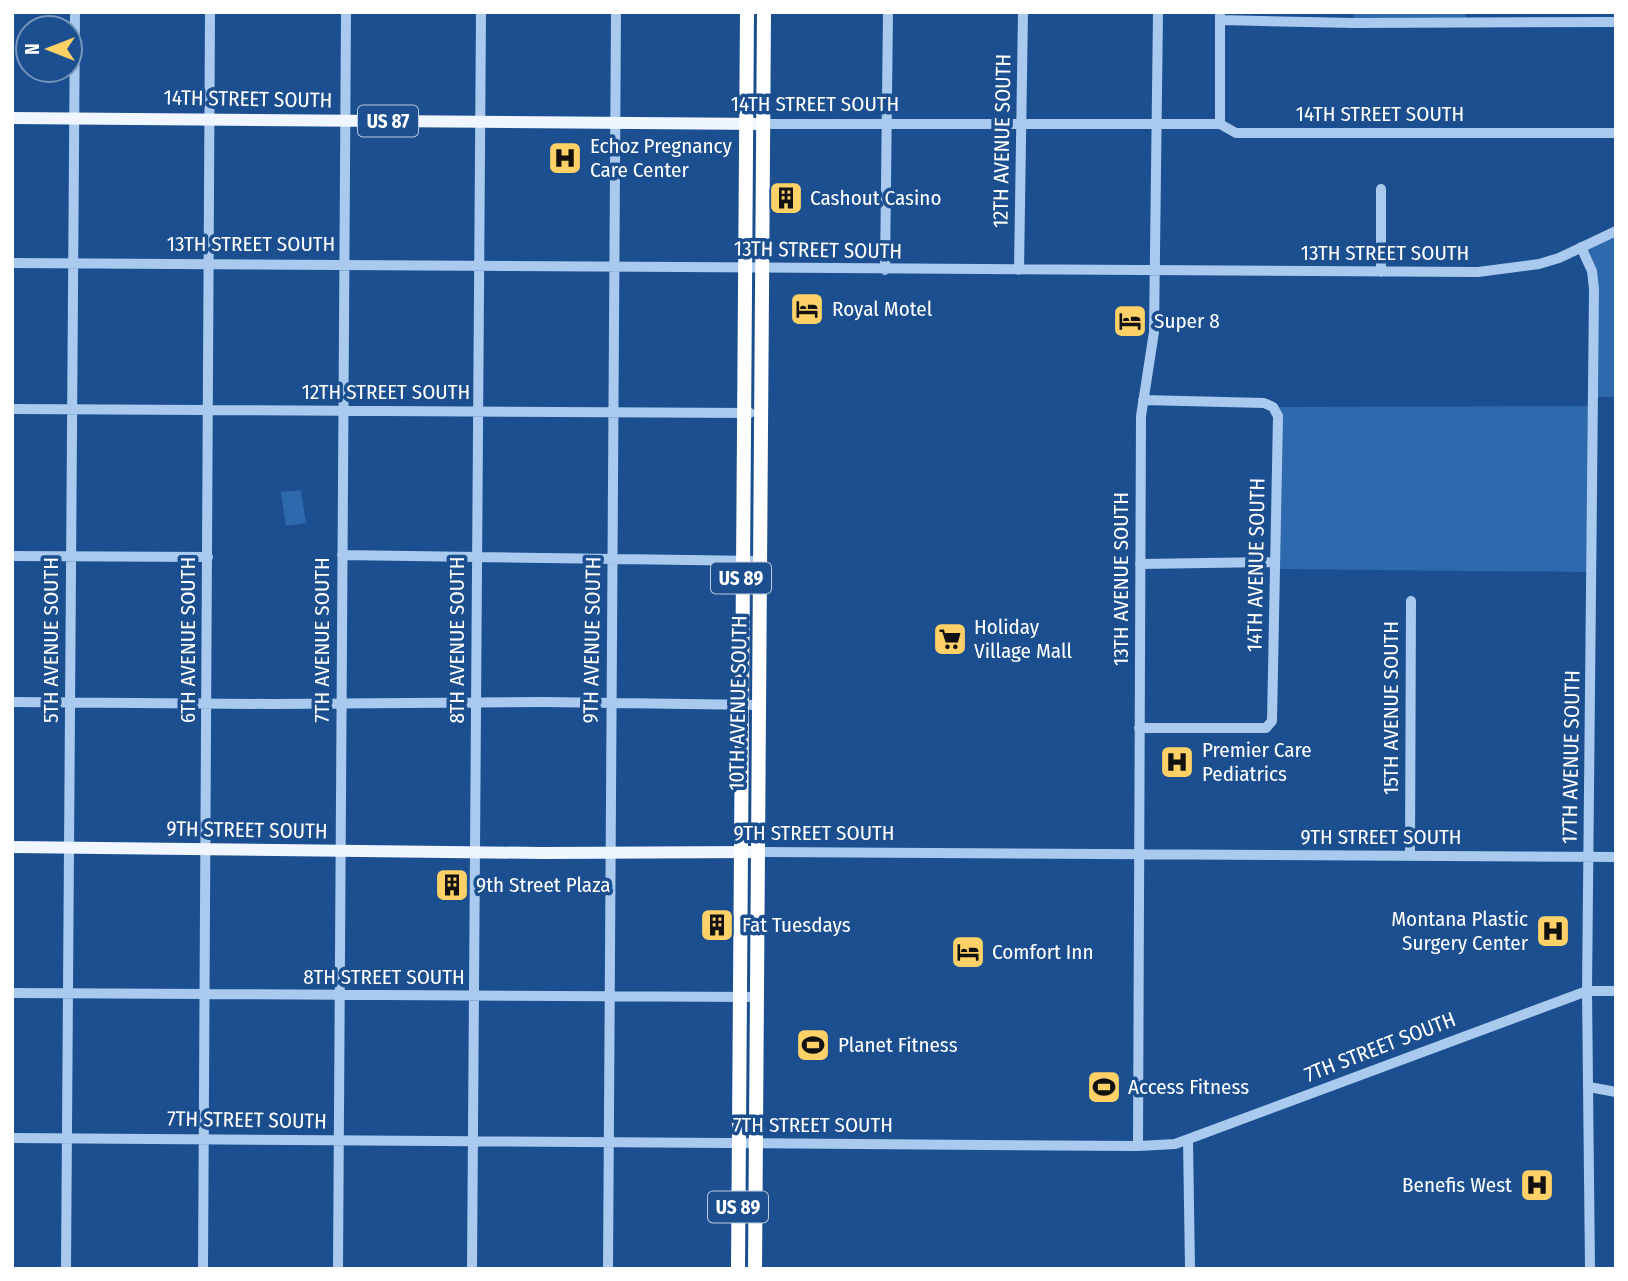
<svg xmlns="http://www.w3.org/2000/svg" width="1628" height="1281" font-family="'Fira Sans Condensed',sans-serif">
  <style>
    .green { fill: #2e69ad }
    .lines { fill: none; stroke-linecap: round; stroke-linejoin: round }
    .minor { stroke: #a9c9ee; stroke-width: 10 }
    .major { stroke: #f0f6ff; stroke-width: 12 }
    .highway { stroke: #fff; stroke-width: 14 }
    .labels { text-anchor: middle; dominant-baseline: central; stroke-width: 7; stroke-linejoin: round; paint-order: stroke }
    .shield { fill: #1b4f8f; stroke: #bbcadd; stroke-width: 2 }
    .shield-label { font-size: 19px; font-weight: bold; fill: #fff }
    .street-label { font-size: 21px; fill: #fff; stroke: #1b4f8f }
    .poi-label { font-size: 21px; fill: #fff; stroke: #1b4f8f; text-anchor: start }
  </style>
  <rect width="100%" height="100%" fill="#1b4f8f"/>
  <path class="green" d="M1353 12H1466V23H1353Z
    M1616 230V397H1593L1594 289 1581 247Z
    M1593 406 1592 572 1275 569 1273 407Z
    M301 490 306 523 286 526 281 492Z"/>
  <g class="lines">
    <path class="minor" d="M1220 20 1353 23 1616 22
      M764 124H1220L1236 133H1616
      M1220 124V12
      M1581 247 1592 271 1594 289 1587 991 1590 1269
      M12 263 1478 272 1539 264 1559 258 1616 231
      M885 270 888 12
      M1019 270 1023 12
      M1381 272V189
      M12 409 750 413
      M342 555 761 561
      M12 556 208 557
      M1140 564 1275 562
      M12 702 272 704 543 702 759 705
      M1139 728H1266L1272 721 1278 416 1273 407 1264 403 1143 400
      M757 852 1616 857
      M1410 856 1411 601
      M12 993 756 997
      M1589 1087 1616 1092
      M12 1138 1138 1146 1175 1144 1587 991H1616
      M1188 1140 1190 1269
      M1138 1146 1141 416 1154 332 1158 12
      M66 1269 75 12
      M203 1269 210 12
      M338 1269 346 12
      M472 1269 481 12
      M608 1269 616 12"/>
    <path class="major" d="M12 118 764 124
      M12 847 542 853 757 852"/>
    <path class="highway" d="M738 1269 747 12
      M755 1269 764 12"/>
  </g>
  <defs>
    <g id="hospital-square" transform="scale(1.75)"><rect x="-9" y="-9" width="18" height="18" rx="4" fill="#ffd166" stroke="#1b4f8f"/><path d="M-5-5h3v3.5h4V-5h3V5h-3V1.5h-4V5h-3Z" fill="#111"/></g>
    <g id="building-square" transform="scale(1.75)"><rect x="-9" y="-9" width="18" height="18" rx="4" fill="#ffd166" stroke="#1b4f8f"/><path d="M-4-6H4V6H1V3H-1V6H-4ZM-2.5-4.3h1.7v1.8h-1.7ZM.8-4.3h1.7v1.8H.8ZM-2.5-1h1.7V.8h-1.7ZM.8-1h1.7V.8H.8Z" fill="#111"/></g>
    <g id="hotel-square" transform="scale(1.75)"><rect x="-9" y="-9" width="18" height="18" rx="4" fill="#ffd166" stroke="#1b4f8f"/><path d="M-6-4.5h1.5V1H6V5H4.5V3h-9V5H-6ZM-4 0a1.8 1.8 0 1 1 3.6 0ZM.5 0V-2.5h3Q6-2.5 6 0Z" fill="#111"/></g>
    <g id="supermarket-square" transform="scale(1.75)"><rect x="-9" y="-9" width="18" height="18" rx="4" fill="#ffd166" stroke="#1b4f8f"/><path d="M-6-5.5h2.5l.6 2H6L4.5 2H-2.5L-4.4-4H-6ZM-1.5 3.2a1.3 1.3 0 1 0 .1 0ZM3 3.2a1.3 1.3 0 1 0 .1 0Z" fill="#111"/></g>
    <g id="stadium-square" transform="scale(1.75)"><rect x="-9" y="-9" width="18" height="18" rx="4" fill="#ffd166" stroke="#1b4f8f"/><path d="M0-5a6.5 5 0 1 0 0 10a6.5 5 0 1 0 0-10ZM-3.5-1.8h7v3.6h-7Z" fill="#111"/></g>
  </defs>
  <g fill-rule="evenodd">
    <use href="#hospital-square" x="565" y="158"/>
    <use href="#building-square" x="786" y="198"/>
    <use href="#hotel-square" x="807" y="309"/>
    <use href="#hotel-square" x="1130" y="321"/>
    <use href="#supermarket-square" x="950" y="639"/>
    <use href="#hospital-square" x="1177" y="762"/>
    <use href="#building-square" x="452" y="885"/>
    <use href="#building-square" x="717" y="925"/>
    <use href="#hospital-square" x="1553" y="931"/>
    <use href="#hotel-square" x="968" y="952"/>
    <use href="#stadium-square" x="813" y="1045"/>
    <use href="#stadium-square" x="1104" y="1087"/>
    <use href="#hospital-square" x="1537" y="1185"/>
  </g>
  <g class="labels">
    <g class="shield">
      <rect x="358" y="105.5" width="60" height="31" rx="5"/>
      <rect x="711" y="562.5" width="60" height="31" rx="5"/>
      <rect x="708" y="1191.5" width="60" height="31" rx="5"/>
    </g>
    <g class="shield-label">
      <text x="388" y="121">US 87</text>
      <text x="741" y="578">US 89</text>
      <text x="738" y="1207">US 89</text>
    </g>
    <g class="street-label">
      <text transform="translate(248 99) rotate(1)">14TH STREET SOUTH</text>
      <text x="815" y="104">14TH STREET SOUTH</text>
      <text x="1380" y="114">14TH STREET SOUTH</text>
      <text transform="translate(1002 141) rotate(-89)">12TH AVENUE SOUTH</text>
      <text x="251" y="244">13TH STREET SOUTH</text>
      <text transform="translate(818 250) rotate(1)">13TH STREET SOUTH</text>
      <text x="1385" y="253">13TH STREET SOUTH</text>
      <text x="386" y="392">12TH STREET SOUTH</text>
      <text transform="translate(1256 565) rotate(-89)">14TH AVENUE SOUTH</text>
      <text transform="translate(1121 579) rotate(-90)">13TH AVENUE SOUTH</text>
      <text transform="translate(51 640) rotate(-90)">5TH AVENUE SOUTH</text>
      <text transform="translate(188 640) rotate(-90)">6TH AVENUE SOUTH</text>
      <text transform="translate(322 640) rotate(-90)">7TH AVENUE SOUTH</text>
      <text transform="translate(457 640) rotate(-90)">8TH AVENUE SOUTH</text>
      <text transform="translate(592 640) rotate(-89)">9TH AVENUE SOUTH</text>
      <text transform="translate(738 703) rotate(-89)">10TH AVENUE SOUTH</text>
      <text transform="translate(1391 708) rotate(-90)">15TH AVENUE SOUTH</text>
      <text transform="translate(1571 757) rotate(-89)">17TH AVENUE SOUTH</text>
      <text transform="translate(247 830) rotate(1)">9TH STREET SOUTH</text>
      <text x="814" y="833">9TH STREET SOUTH</text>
      <text x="1381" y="837">9TH STREET SOUTH</text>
      <text x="384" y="977">8TH STREET SOUTH</text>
      <text transform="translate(1380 1047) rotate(-21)">7TH STREET SOUTH</text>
      <text transform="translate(247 1120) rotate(1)">7TH STREET SOUTH</text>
      <text x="813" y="1125">7TH STREET SOUTH</text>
    </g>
    <g class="poi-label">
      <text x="590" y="146">Echoz Pregnancy<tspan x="590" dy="24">Care Center</tspan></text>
      <text x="810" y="198">Cashout Casino</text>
      <text x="832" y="309">Royal Motel</text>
      <text x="1154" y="321">Super 8</text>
      <text x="974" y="627">Holiday<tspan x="974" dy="24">Village Mall</tspan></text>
      <text x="1202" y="750">Premier Care<tspan x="1202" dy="24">Pediatrics</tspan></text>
      <text x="476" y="885">9th Street Plaza</text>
      <text x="1528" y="919" text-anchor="end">Montana Plastic<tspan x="1528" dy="24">Surgery Center</tspan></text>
      <text x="742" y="925">Fat Tuesdays</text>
      <text x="992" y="952">Comfort Inn</text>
      <text x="838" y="1045">Planet Fitness</text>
      <text x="1128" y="1087">Access Fitness</text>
      <text x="1512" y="1185" text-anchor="end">Benefis West</text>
    </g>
  </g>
  <rect width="1628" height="1281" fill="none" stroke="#ffffff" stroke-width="28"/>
  <g transform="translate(49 49) rotate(270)"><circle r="33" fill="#1b4f8f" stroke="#7695bc" stroke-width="2"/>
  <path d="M0-5L12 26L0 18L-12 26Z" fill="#ffd166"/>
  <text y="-10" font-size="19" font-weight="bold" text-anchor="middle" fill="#ffffff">N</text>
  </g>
</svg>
